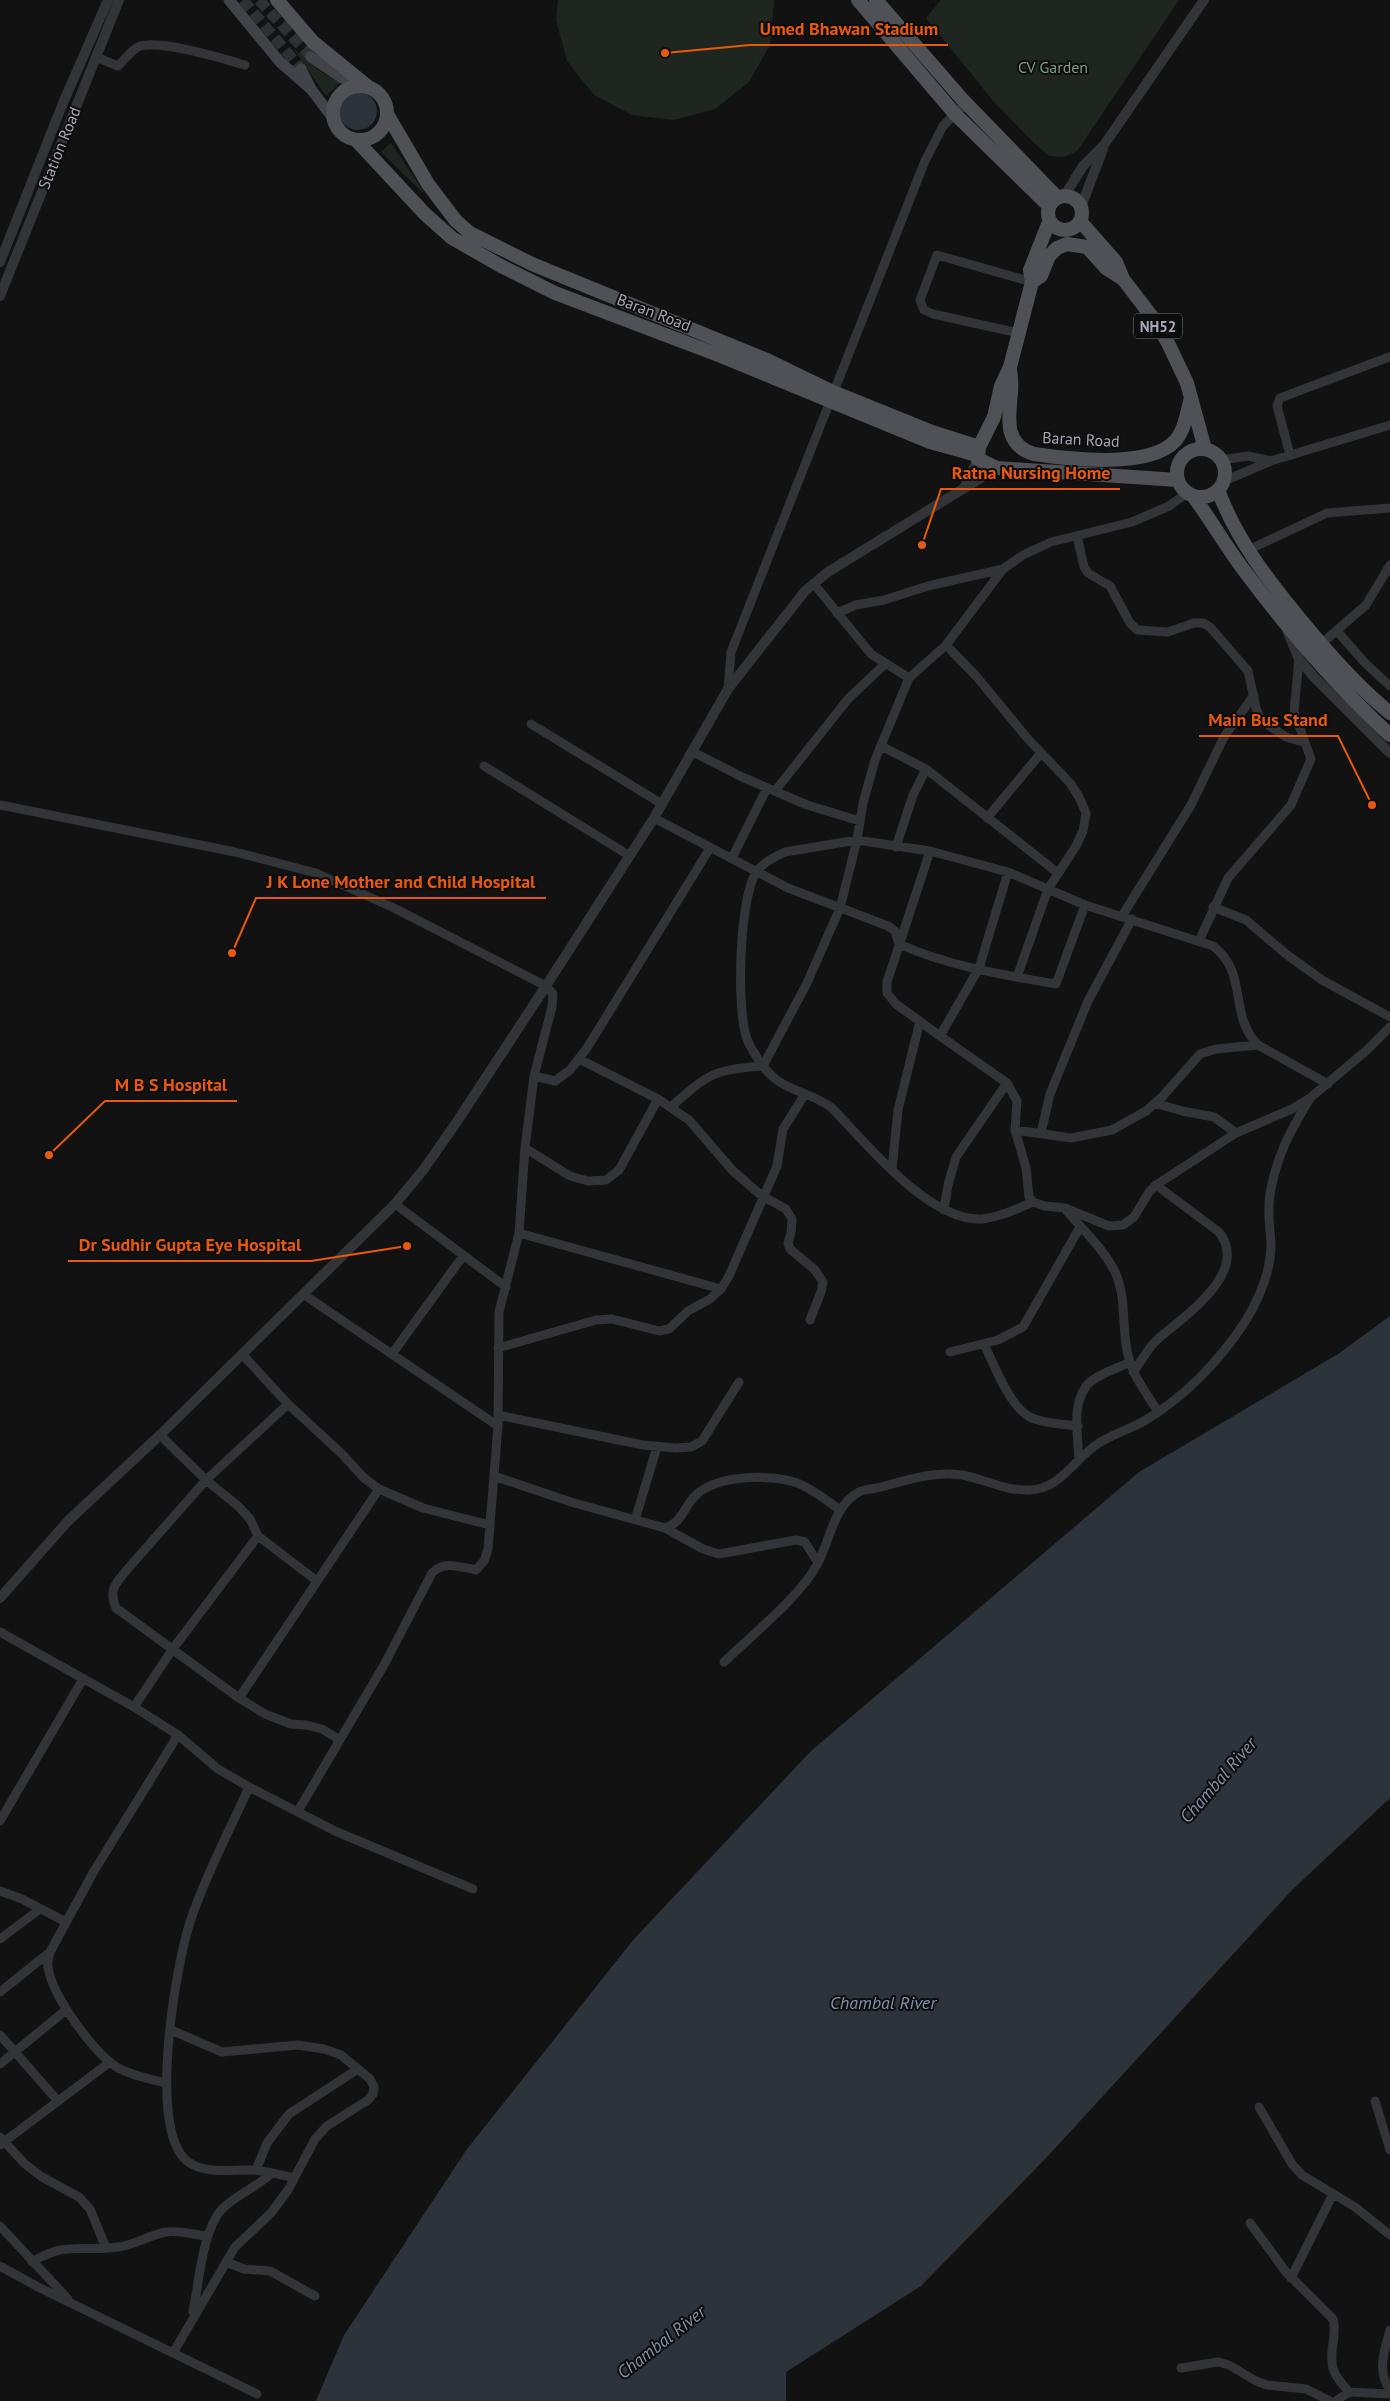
<svg xmlns="http://www.w3.org/2000/svg" width="1390" height="2401" font-family="'PT Sans',sans-serif">
  <style>
    .green { fill: #1f2620 }
    .water { fill: #2c333b }
    .lines { fill: none; stroke-linecap: round; stroke-linejoin: round }
    .secondary-tunnel { stroke: #2f3033; stroke-width: 11; stroke-dasharray: 11 5.5; stroke-linecap: butt }
    .minor { stroke: #333438; stroke-width: 9 }
    .tertiary { stroke: #333438; stroke-width: 10 }
    .secondary { stroke: #414348; stroke-width: 11 }
    .primary { stroke: #4f5157; stroke-width: 14 }
    .labels { text-anchor: middle; dominant-baseline: central; stroke-width: 4; stroke-linejoin: round; paint-order: stroke }
    .shield { fill: #0d0d0e; stroke: #777a82; stroke-width: 1 }
    .shield-label { font-size: 15px; font-weight: bold; fill: #a4a8b3 }
    .park-label { font-size: 16px; fill: #7d9d81; stroke: #0d0d0e }
    .street-label { font-size: 16px; fill: #a4a8b3; stroke: #0d0d0e }
    .water-label { font-size: 18px; font-style: italic; fill: #7d93ac; stroke: #0d0d0e }
    .leader { fill: none; stroke: #e8590c; stroke-width: 2 }
    .callout-dot { fill: #e8590c; stroke: #0d0d0e; stroke-width: 2 }
    .callout-label { font-size: 18px; text-anchor: middle; font-weight: bold; fill: #e8590c; stroke: #0d0d0e; stroke-width: 4; stroke-linejoin: round; paint-order: stroke }
  </style>
  <rect width="100%" height="100%" fill="#121213"/>
  <path class="green" d="M558 0H774V2L770 45 749 82 715 109 674 120 632 115 594 95 567 61 556 20Z
    M941 0H1179L1077 151 1064 157 1049 156 1034 143 994 102 926 18Z
    M293 48 317 69 340 83 326 96Z
    M391 143 424 192H422L381 152Z"/>
  <path class="water" d="M339 111a19 19 0 1 1 38 0a19 19 0 1 1-38 0Z
    M1390 1316V1798L1292 1890 1047 2157 921 2286 786 2372V2401H316L344 2335 467 2149 634 1939 811 1751 1139 1472 1338 1354Z"/>
  <g class="lines">
    <path class="secondary-tunnel" d="M243 0 301 69
      M259 0 311 57"/>
    <path class="minor" d="M96 57 118 66C124 60 131 51 138 47 156 38 224 59 245 65
      M1019 333 933 314 924 310 920 300 937 255 1032 282
      M1290 455 1277 406 1280 398 1389 357
      M1221 460 1248 456 1271 461
      M1224 481 1271 461 1390 425
      M1077 536 1084 567 1088 573 1110 586 1130 623 1137 630 1168 632 1194 623H1203L1210 627 1248 671 1256 708 1261 720 1286 737 1303 742
      M1248 550 1327 513 1390 508
      M814 584 871 654 909 678
      M837 613 856 605 884 600 928 586 1003 569
      M1337 631 1365 663 1390 686
      M1321 644 1366 605 1390 565
      M946 645 976 676 1028 739 1070 783 1079 797 1086 813 1083 831 1076 846 1048 889 1017 977
      M728 689 731 652 925 161 943 126 966 103
      M531 724 662 804
      M881 746 926 769 1058 873
      M693 752 742 777 807 805 860 821
      M484 766 630 856
      M775 791 848 699 886 663
      M0 805 235 852 316 873 394 908 546 986 553 994 552 1007 534 1076 525 1148 519 1233 499 1312 498 1426 488 1549 484 1561 476 1570C460 1567 444 1560 432 1573L384 1665 298 1811
      M654 818 788 888 888 926 895 931 899 944C948 966 1003 975 1056 984L1085 905
      M987 818 1041 753
      M896 847 913 795 926 769
      M930 851 887 982V993L896 1004 940 1036
      M732 858 767 788
      M1008 872 979 968 940 1036 1007 1083 1017 1101 1015 1130 1026 1168 1029 1197 1033 1202 1045 1206 1065 1208 1109 1226 1123 1225 1134 1217 1149 1192 1156 1185 1236 1133 1292 1109 1310 1098 1367 1050 1390 1027
      M1213 907 1246 920 1286 954 1322 980 1390 1017
      M1122 916 1191 805 1224 737 1254 695
      M1199 941 1228 878 1291 805 1311 759 1294 712 1299 659
      M579 1059 658 1099 689 1120 733 1171 762 1196 786 1209 792 1219 791 1233 788 1243 790 1249 815 1270 823 1282 821 1292 810 1320
      M534 1076 555 1081 570 1070 587 1048 710 848
      M1155 1103 1182 1111 1214 1117 1236 1133
      M671 1107C709 1073 713 1070 763 1066L807 983 840 908 857 840 863 803 875 760 909 678 946 645 1003 569 1023 555 1051 542 1132 522 1169 506 1187 493
      M1015 1130 1071 1138 1112 1130 1146 1111 1162 1097 1200 1054 1216 1049 1258 1045
      M1041 1133 1050 1094 1088 1001 1132 919
      M525 1148 570 1176 588 1181 606 1180 619 1170 658 1099
      M892 1169 898 1110 920 1021
      M1033 1202C1017 1209 1000 1217 982 1219 929 1222 866 1143 832 1108 807 1089 784 1094 762 1065 757 1057 750 1048 747 1039 736 1010 739 896 757 871 763 863 776 856 785 852L857 840 930 851 1008 872 1085 905 1213 946C1249 973 1228 1015 1258 1045L1328 1084
      M395 1204 506 1287
      M944 1210 948 1185 956 1157 1007 1083
      M1066 1210C1083 1230 1105 1250 1116 1274 1126 1297 1122 1326 1127 1350 1131 1374 1146 1392 1158 1412
      M519 1233 721 1289
      M303 1294 498 1426
      M984 1344C994 1364 1010 1409 1032 1418 1046 1424 1063 1424 1078 1426
      M498 1348 596 1320 612 1319 659 1331 669 1329 688 1311 710 1299 721 1289 729 1276 777 1166 783 1129 805 1094
      M950 1352 998 1340 1023 1327 1080 1227
      M242 1354 288 1404 342 1454 364 1478 379 1489 423 1508 490 1525
      M392 1354 463 1256
      M1133 1372C1142 1361 1148 1347 1159 1338 1186 1315 1250 1272 1219 1232L1156 1185
      M288 1404 206 1480 125 1572C114 1585 109 1592 116 1608L239 1698 265 1714 291 1724 306 1725 322 1729 340 1740
      M498 1415 643 1445 675 1448 691 1447 702 1441 739 1382
      M160 1435 206 1480 238 1506 250 1519 258 1536 317 1581
      M1079 1460C1078 1435 1070 1399 1091 1381 1102 1373 1118 1368 1130 1362
      M494 1476 571 1502 665 1528C682 1523 684 1507 695 1496 717 1474 775 1473 802 1485 816 1492 828 1501 840 1510
      M635 1520 657 1447
      M665 1528 703 1549 719 1554 796 1540 805 1542 818 1563
      M0 1632 134 1707 178 1735 218 1769 249 1787 335 1831 473 1889
      M724 1662C753 1634 800 1597 818 1563 830 1540 834 1505 859 1492 865 1489 874 1489 881 1487 908 1480 933 1471 962 1475 984 1479 1006 1491 1029 1490 1061 1490 1074 1458 1099 1443 1113 1434 1130 1429 1144 1421 1184 1398 1220 1360 1245 1322 1259 1299 1271 1271 1271 1244 1270 1227 1267 1211 1270 1194 1277 1154 1290 1132 1310 1098
      M239 1698 379 1489
      M134 1707 172 1650 258 1536
      M249 1787C230 1830 206 1874 191 1919 176 1963 147 2129 187 2161 205 2175 233 2169 254 2170 267 2171 281 2175 294 2178
      M0 1821 83 1679
      M0 1891 22 1899 66 1922
      M0 1939 40 1909
      M0 1992 50 1952
      M171 2030 222 2052 298 2045 324 2049 341 2055 370 2079 374 2087 373 2094 368 2100 327 2126 315 2139 288 2190 271 2213 235 2247 173 2353
      M0 2035 58 2101
      M0 2064 66 2010
      M166 2083C150 2079 133 2076 118 2068 94 2053 52 1996 48 1967 47 1962 49 1957 50 1952L94 1871 178 1735
      M1375 2101 1390 2150
      M1259 2107 1292 2164 1302 2175 1355 2207 1390 2235
      M0 2137 25 2164 42 2177 79 2197 90 2209 106 2248
      M0 2145 110 2062
      M256 2170 267 2143 289 2114 358 2069
      M1250 2223 1286 2272 1333 2319C1338 2336 1328 2351 1333 2368 1335 2377 1343 2385 1349 2392
      M0 2226 68 2299
      M32 2262C66 2241 81 2252 118 2247 135 2245 149 2235 166 2232 179 2230 195 2235 208 2236
      M226 2262 244 2269 270 2271 315 2296
      M0 2266 40 2288 257 2394
      M1291 2278 1333 2194
      M193 2312C199 2283 202 2231 222 2209 236 2195 257 2187 272 2173
      M1390 2330C1385 2348 1376 2373 1390 2389
      M1181 2368 1218 2362 1229 2365 1256 2381 1267 2385 1306 2389 1330 2401
      M1336 2401 1349 2392 1390 2394"/>
    <path class="tertiary" d="M1065 195 1083 166 1104 145 1204 0
      M1081 207 1103 149
      M0 262 63 103 108 0
      M0 296 119 0
      M965 486 978 459
      M1287 630 1299 659 1313 676 1390 753
      M0 1598 68 1521 160 1435 395 1204 424 1169 456 1123 546 986 654 818 728 689 805 591 828 572 997 468"/>
    <path class="secondary" d="M229 0 280 62 311 89
      M311 57 342 78 363 85
      M301 69 311 89 332 117"/>
    <path class="primary" d="M277 0 313 42 367 86
      M858 0 955 114 1048 205
      M876 0 962 99 1057 197
      M333 113a27 27 0 1 1 54 0a27 27 0 1 1-54 0Z
      M387 114 428 184 456 221 470 233 532 264 767 360 833 392 932 432 979 447
      M356 140 425 214 452 238 501 266 555 293 721 356 930 442 977 455
      M1048 213a17 17 0 1 1 34 0a17 17 0 1 1-34 0Z
      M1080 221 1116 262 1123 279 1156 322 1168 343 1187 383 1205 449
      M1049 222 1030 270 1032 282 1010 367 1001 386 994 417 979 447 978 459 997 468 1178 480
      M1032 282 1041 276 1049 256 1057 248 1067 244 1087 247 1106 268 1123 279
      M1010 369C1011 376 1012 384 1011 392 1009 417 1003 445 1034 454 1068 459 1149 469 1175 441 1185 430 1187 412 1191 398
      M1177 473a24 24 0 1 1 48 0a24 24 0 1 1-48 0Z
      M1218 490C1237 541 1270 583 1305 625 1331 656 1358 687 1390 713
      M1193 496C1211 520 1225 545 1243 569 1287 628 1335 685 1390 735"/>
  </g>
  <g class="labels">
    <rect class="shield" x="1134" y="313.5" width="48" height="25" rx="4"/>
    <g class="shield-label">
      <text x="1158" y="326">NH52</text>
    </g>
    <g class="park-label">
      <text x="1053" y="67">CV Garden</text>
    </g>
    <g class="street-label">
      <text transform="translate(59 148) rotate(-68)">Station Road</text>
      <text transform="translate(654 312) rotate(21)">Baran Road</text>
      <text transform="translate(1081 439) rotate(3)">Baran Road</text>
    </g>
    <g class="water-label">
      <text transform="translate(1218 1780) rotate(-49)">Chambal River</text>
      <text x="883" y="2002">Chambal River</text>
      <text transform="translate(661 2342) rotate(-38)">Chambal River</text>
    </g>
  </g>
  <path class="leader" d="M665 53L750 45H948M922 545L941 489H1120M1372 805L1338 736H1199M232 953L256 898H546M49 1155L105 1101H237M407 1246L311 1261H68"/>
  <g class="callout-dot">
    <circle cx="665" cy="53" r="5"/>
    <circle cx="922" cy="545" r="5"/>
    <circle cx="1372" cy="805" r="5"/>
    <circle cx="232" cy="953" r="5"/>
    <circle cx="49" cy="1155" r="5"/>
    <circle cx="407" cy="1246" r="5"/>
  </g>
  <g class="callout-label">
    <text x="849" y="35">Umed Bhawan Stadium</text>
    <text x="1031" y="479">Ratna Nursing Home</text>
    <text x="1268" y="726">Main Bus Stand</text>
    <text x="401" y="888">J K Lone Mother and Child Hospital</text>
    <text x="171" y="1091">M B S Hospital</text>
    <text x="190" y="1251">Dr Sudhir Gupta Eye Hospital</text>
  </g>
</svg>
